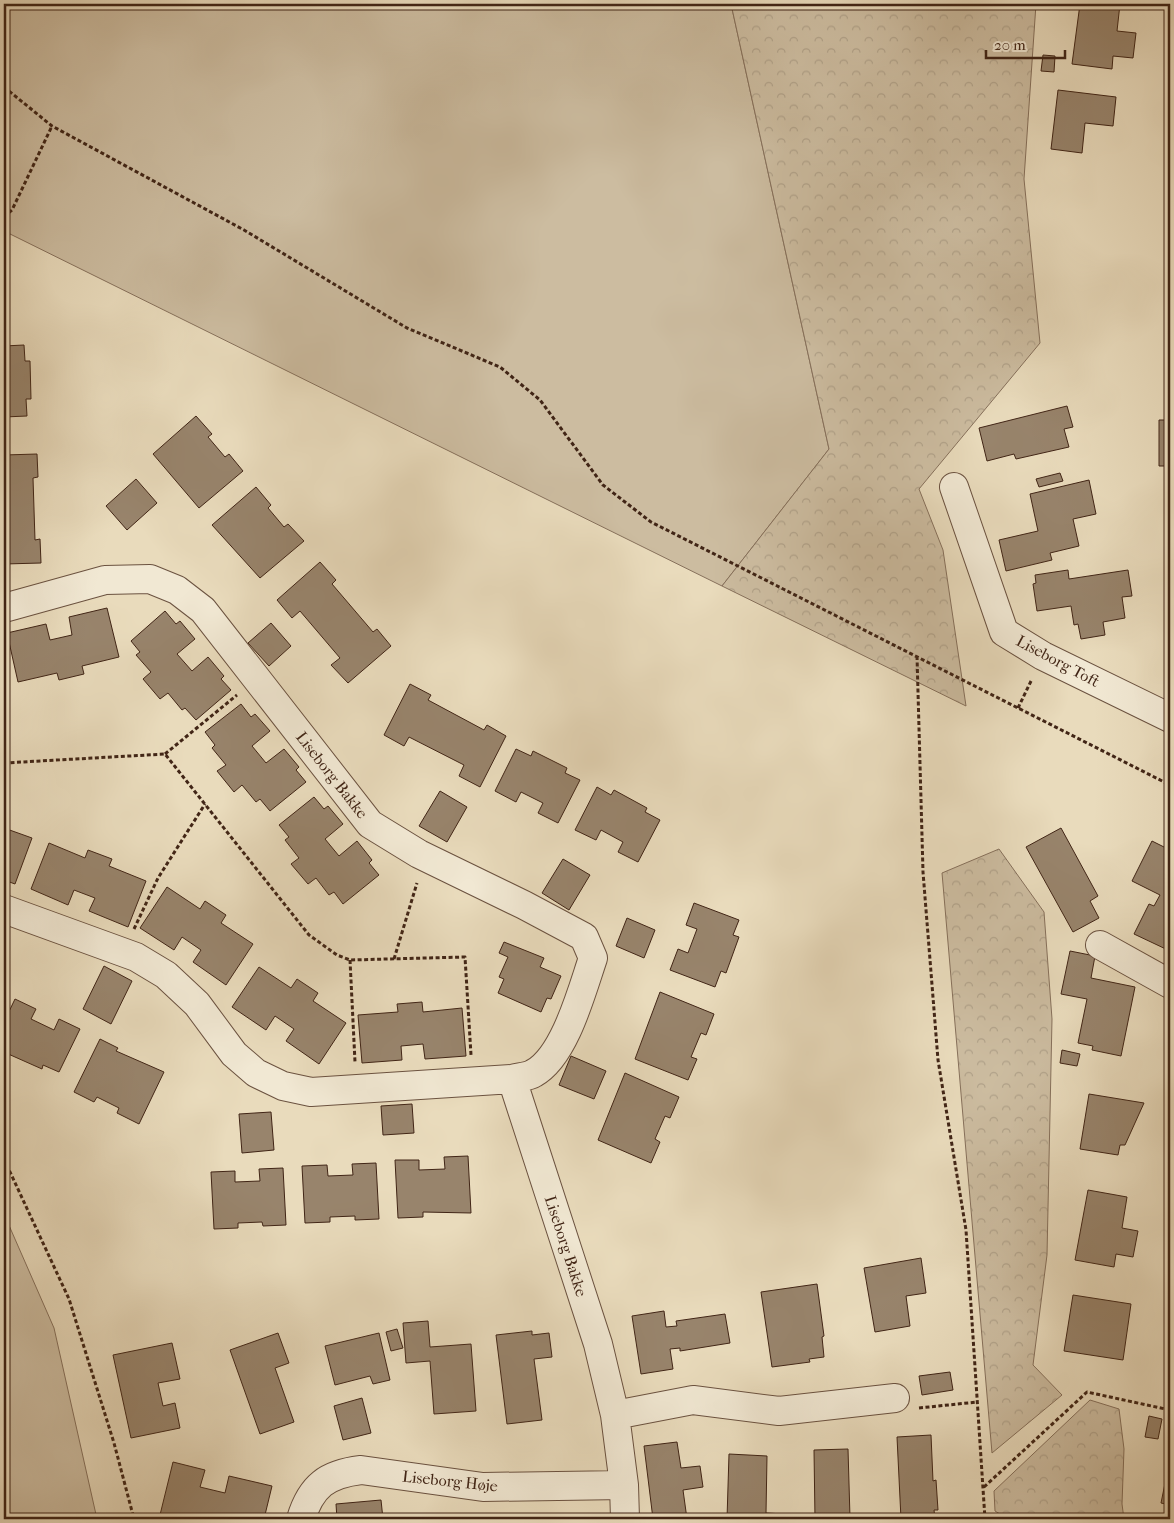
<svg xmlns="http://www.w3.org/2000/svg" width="1174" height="1523" font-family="'IM FELL French Canon',serif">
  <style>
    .green { fill: #ccbca0; stroke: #86705b }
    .forest { fill: url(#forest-crowns); stroke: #86705b }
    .building { fill: #98846c; stroke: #412516 }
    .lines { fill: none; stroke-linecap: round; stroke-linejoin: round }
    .minor-casing { stroke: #6b5240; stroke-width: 30 }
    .path { stroke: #412516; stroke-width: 3; stroke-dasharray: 4 2.5; stroke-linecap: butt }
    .minor { stroke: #f1e8d3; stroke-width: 28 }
    .labels { text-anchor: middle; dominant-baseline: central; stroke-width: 4; stroke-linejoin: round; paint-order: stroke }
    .street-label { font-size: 16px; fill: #412516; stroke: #f1e8d3 }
  </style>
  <defs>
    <pattern id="forest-crowns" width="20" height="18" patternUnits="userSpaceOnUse" patternTransform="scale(1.25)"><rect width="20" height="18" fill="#ccbca0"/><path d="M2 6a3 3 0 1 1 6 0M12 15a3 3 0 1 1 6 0" fill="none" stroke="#b0a189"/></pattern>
  </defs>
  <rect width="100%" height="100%" fill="#e9dbbc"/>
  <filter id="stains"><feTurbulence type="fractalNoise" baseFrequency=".004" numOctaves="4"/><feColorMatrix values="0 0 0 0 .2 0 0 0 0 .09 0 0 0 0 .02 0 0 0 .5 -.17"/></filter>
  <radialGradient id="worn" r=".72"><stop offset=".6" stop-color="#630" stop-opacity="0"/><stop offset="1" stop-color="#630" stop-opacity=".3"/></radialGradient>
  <path class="green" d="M4 4H731L829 449 722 586 4 231Z
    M4 1214 54 1328 97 1519H4Z"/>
  <path class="forest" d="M731 4H1036L1024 179 1040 343 919 489 943 550 966 706 722 586 829 449Z
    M999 849 1044 912 1052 1019 1047 1255 1033 1365 1062 1395 992 1453 942 873Z
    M1090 1400 1119 1409 1124 1449 1122 1504 1124 1519H1008L995 1511 994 1491Z"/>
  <path class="building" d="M1080 4H1120L1117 31 1136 33 1133 58 1113 56 1112 69 1072 64Z
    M1043 55 1055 56 1054 72 1041 71Z
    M1058 90 1116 97 1113 126 1085 123 1082 153 1051 149Z
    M24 345 25 361H30L31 399H26L27 416 4 417V346Z
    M1067 406 1073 427 1064 429 1069 447 1016 459 1014 454 987 461 979 428Z
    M196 416 212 434 208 437 225 457 229 454 243 471 199 508 153 454Z
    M1159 420H1170V466H1159Z
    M37 454 38 477 33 478 35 540 40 539 41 563 4 564V455Z
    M1060 473 1063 481 1039 487 1036 479Z
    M136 479 157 503 127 530 106 506Z
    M1089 480 1096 514 1073 519 1079 546 1050 553 1052 560 1006 571 999 540 1038 531 1030 494Z
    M256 487 271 505 268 508 284 527 288 524 304 541 260 578 212 525Z
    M320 562 336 580 332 584 373 632 377 629 391 646 348 683 331 665 340 658 300 611 292 618 277 600Z
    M1068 570 1069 579 1128 570 1132 596 1122 597 1125 618 1103 622 1105 635 1081 639 1078 624 1074 625 1071 606 1037 611 1033 584 1036 583 1035 575Z
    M107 608 119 657 82 666 84 674 59 680 57 673 18 682 7 633 46 624 50 640 72 635 69 617Z
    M165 611 176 624 180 621 195 639 177 654 192 671 208 657 224 676 221 679 231 690 196 720 185 708 182 710 168 693 160 699 143 679 151 672 136 655 140 652 131 641Z
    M271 623 291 646 269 666 248 643Z
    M410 684 431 695 428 700 484 730 487 725 506 736 480 787 459 776 464 765 409 737 404 746 384 735Z
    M241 704 251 717 255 714 270 731 252 746 266 763 284 749 299 767 296 770 306 782 270 811 260 799 256 802 242 785 234 792 217 771 226 765 212 748 215 745 205 732Z
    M516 749 531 756 533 751 567 768 565 773 580 780 558 823 538 813 543 803 521 792 516 802 495 791Z
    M597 787 611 795 614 790 647 808 645 812 660 820 638 862 618 852 623 842 601 830 596 840 575 830Z
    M440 791 467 807 447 842 419 826Z
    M314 797 324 809 328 806 343 824 325 839 339 856 357 841 372 860 369 863 379 875 343 904 334 892 329 895 316 878 308 884 291 864 299 858 285 840 289 837 279 825Z
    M4 828 32 838 15 884 4 880Z
    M1061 828 1098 896 1090 901 1099 918 1073 932 1026 847Z
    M1152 841 1170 850V951L1134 934 1149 904 1154 906 1160 895 1132 881Z
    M49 843 85 858 88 850 112 859 109 866 146 881 128 927 89 911 95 898 74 890 68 905 31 889Z
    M563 859 590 875 569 910 542 893Z
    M167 887 200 909 205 901 226 915 221 923 253 944 226 985 193 962 201 950 182 937 174 950 140 928Z
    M694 903 739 920 733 935 739 937 726 973 721 971 715 987 670 970 678 949 688 953 697 929 686 925Z
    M627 918 655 930 644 958 616 946Z
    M504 942 544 958 540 967 561 976 551 999 547 998 541 1012 498 993 504 979 499 977 508 957 499 953Z
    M1070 951 1095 956 1091 978 1135 987 1121 1056 1092 1050 1093 1046 1078 1043 1087 999 1061 994Z
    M104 966 132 981 111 1024 83 1009Z
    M259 967 291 988 297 979 318 993 313 1001 346 1023 319 1064 286 1041 294 1029 275 1016 266 1030 232 1007Z
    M660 992 714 1014 706 1035 701 1033 691 1057 697 1059 688 1080 635 1059Z
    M15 999 36 1009 31 1019 54 1030 59 1019 80 1029 59 1072 43 1065 42 1069 6 1053 8 1049 4 1047V1022Z
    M422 1002 423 1012 462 1008 466 1056 425 1059 423 1044 401 1046 402 1060 362 1063 358 1015 398 1012 397 1004Z
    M100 1039 118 1048 116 1051 164 1072 139 1124 117 1113 119 1108 97 1097 94 1102 74 1092Z
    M1062 1050 1080 1054 1077 1066 1060 1063Z
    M571 1056 606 1071 594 1099 559 1085Z
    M625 1073 679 1097 670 1118 665 1116 655 1139 660 1142 651 1163 598 1140Z
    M1089 1094 1144 1103 1125 1145H1120L1118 1155 1080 1149Z
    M412 1104 414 1133 383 1135 381 1106Z
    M271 1112 274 1150 242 1153 239 1114Z
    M468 1156 471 1213 423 1212V1217L398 1218 395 1160H419V1170L445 1169 444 1157Z
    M376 1163 379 1219 355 1220V1216L330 1217V1222L305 1223 302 1166 327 1165 328 1176 353 1175 352 1164Z
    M283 1168 286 1225 263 1226 262 1222 238 1223V1228L214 1229 211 1172 235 1171V1182L260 1181 259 1169Z
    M1088 1190 1127 1197 1122 1228 1138 1231 1133 1257 1116 1254 1114 1267 1075 1260Z
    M921 1258 926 1293 906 1296 910 1326 875 1332 864 1268Z
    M817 1284 824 1336 822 1337 824 1357 809 1359 810 1362 772 1367 761 1292Z
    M1073 1295 1131 1304 1123 1360 1064 1351Z
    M664 1311 666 1327 677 1326 676 1321 725 1314 730 1343 680 1351V1348L670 1349 673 1369 641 1374 632 1316Z
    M428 1321 430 1347 471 1344 476 1411 434 1414 430 1361 406 1363 403 1323Z
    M397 1329 403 1348 391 1351 386 1332Z
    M532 1331V1335L549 1333 552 1357 534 1359 542 1420 507 1424 496 1335Z
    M278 1333 289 1363 275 1368 294 1422 260 1434 230 1350Z
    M379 1333 390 1380 373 1384 370 1376 335 1385 325 1346Z
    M172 1343 180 1379 158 1383 163 1406 175 1403 180 1428 131 1438 113 1355Z
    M950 1372 953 1390 922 1395 919 1376Z
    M362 1398 371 1433 343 1440 334 1406Z
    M1149 1416 1162 1419 1158 1439 1145 1437Z
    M931 1435 933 1481 936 1480 938 1510H934L935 1519H901L897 1437Z
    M677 1442 681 1468 700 1466 703 1487 683 1490 687 1519H653L644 1446Z
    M848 1449 850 1518 874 1519H815L814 1450Z
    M729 1454 767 1456 766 1513 785 1514V1519H727Z
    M1170 1459V1505L1161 1503Z
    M173 1462 205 1470 200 1487 225 1493 229 1476 272 1486 264 1519H210L193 1515 192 1519H159Z
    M381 1500 383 1519H337L336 1504Z"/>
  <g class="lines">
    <g class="minor-casing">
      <path id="minor" d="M954 487 1004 632 1043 656 1170 718
        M4 608 105 580 150 579 177 590 203 610 370 824 419 854 524 905 584 937 593 958C582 990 565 1056 534 1073 528 1077 518 1077 512 1079L311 1092 283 1086 256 1073 234 1054 197 1004 166 975 136 957 4 909
        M1100 945 1170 984
        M512 1079 598 1344 615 1415 624 1485 625 1519
        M615 1415 693 1400 779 1411 895 1398
        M301 1519C311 1486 327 1474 361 1470L483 1487 624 1485"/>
    </g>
    <path class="path" d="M4 87 52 126 244 230 407 328 500 367 540 400 603 485 651 522 1170 785
      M4 217 12 210 52 126
      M917 656 923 872 938 1060 966 1230 985 1519
      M1018 708 1032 679
      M165 754 237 695
      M4 763 165 754 309 935 337 955 350 960 465 957 471 1055
      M134 929 158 878 205 804
      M394 959 417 883
      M350 960 355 1062
      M4 1159 69 1299 114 1443 134 1519
      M919 1408 977 1402
      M984 1487 1087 1392 1170 1410"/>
    <use href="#minor" class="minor"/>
  </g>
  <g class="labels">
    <g class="street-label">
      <text transform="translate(1058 661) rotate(28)">Liseborg Toft</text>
      <text transform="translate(332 775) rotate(52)">Liseborg Bakke</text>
      <text transform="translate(566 1246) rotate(72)">Liseborg Bakke</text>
      <text transform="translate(450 1481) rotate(6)">Liseborg Høje</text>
    </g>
  </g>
  <rect width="1174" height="1523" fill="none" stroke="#e9dbbc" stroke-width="20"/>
  <rect x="5" y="5" width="1164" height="1513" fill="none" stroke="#412516" stroke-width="2.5"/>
  <rect x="10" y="10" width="1154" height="1503" fill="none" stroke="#412516"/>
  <path d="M986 50v8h79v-8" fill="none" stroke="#412516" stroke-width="2.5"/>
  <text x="994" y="50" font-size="15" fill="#412516" stroke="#f1e8d3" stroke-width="4" paint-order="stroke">20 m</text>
  <rect width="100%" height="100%" filter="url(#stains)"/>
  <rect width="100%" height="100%" fill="url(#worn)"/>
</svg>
